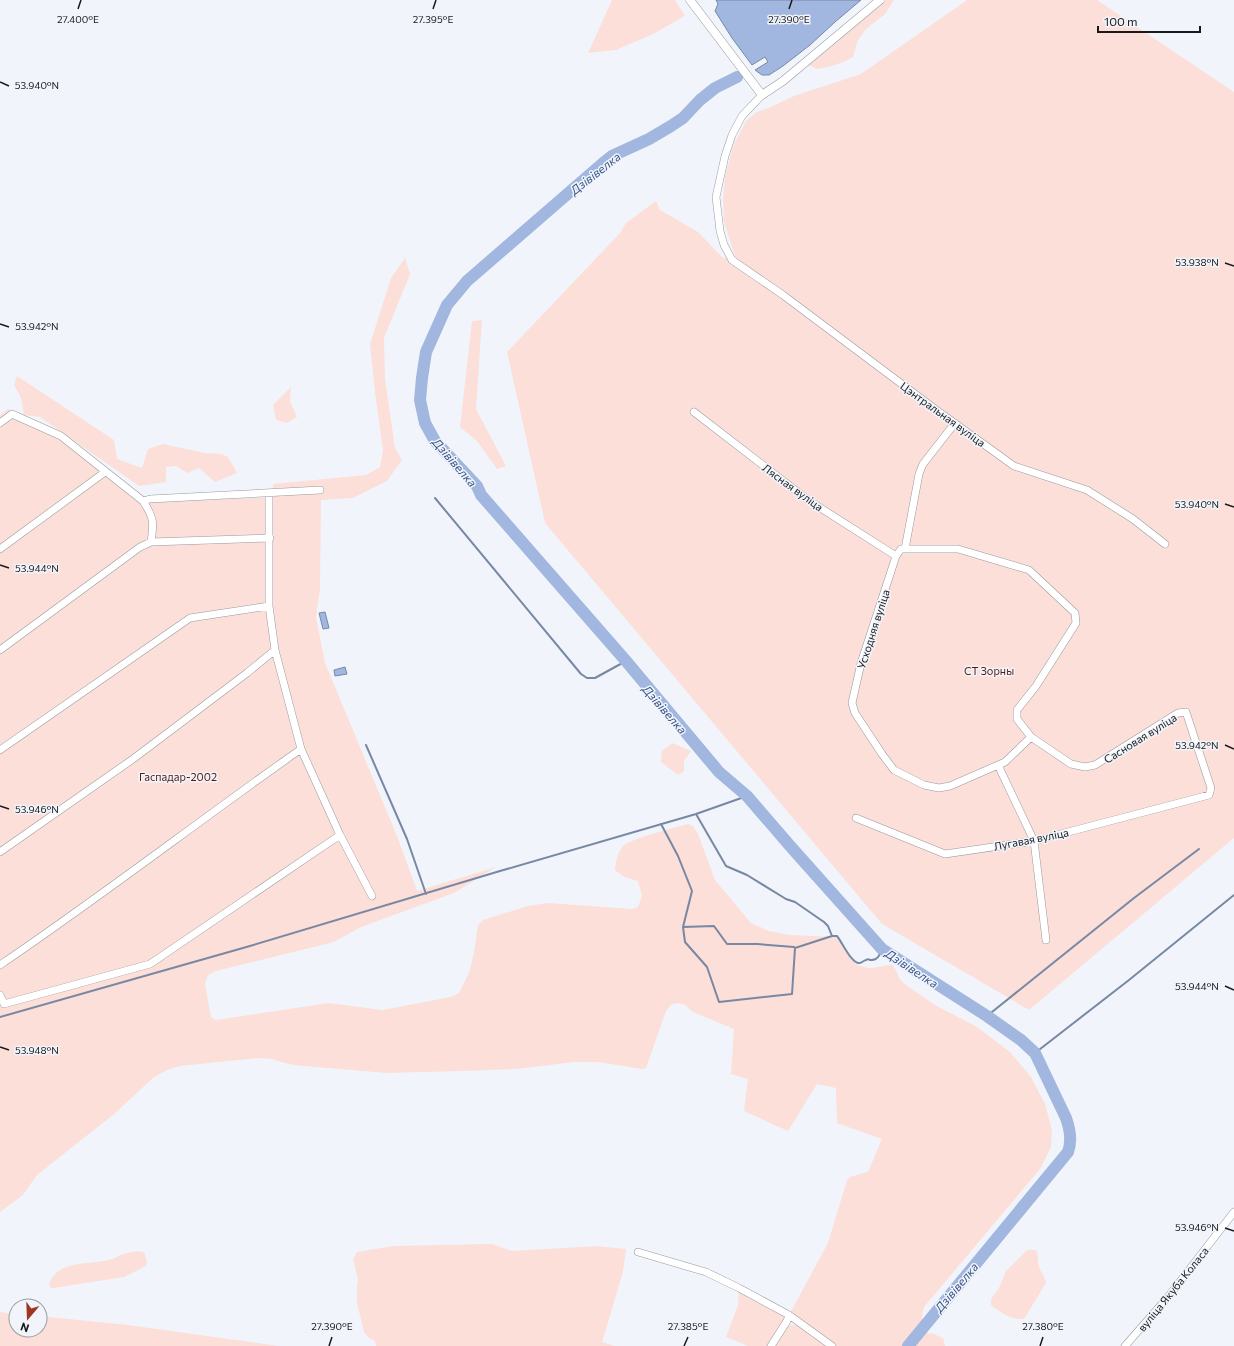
<svg xmlns="http://www.w3.org/2000/svg" width="1234" height="1346" font-family="Commissioner,sans-serif">
  <style>
    .green { fill: #fcdfd8 }
    .water { fill: #a1b7df; stroke: #7888a4 }
    .lines { fill: none; stroke-linecap: round; stroke-linejoin: round }
    .stream { stroke: #7888a4; stroke-width: 2 }
    .river { stroke: #a1b7df; stroke-width: 12 }
    .minor-casing { stroke: #96999f; stroke-width: 8 }
    .tertiary-casing { stroke: #96999f; stroke-width: 9 }
    .minor { stroke: #fff; stroke-width: 7 }
    .tertiary { stroke: #fff; stroke-width: 8 }
    .ticks { fill: none; stroke: #18191b; stroke-width: 1.5 }
    .labels { text-anchor: middle; dominant-baseline: central; stroke-width: 3; stroke-linejoin: round; paint-order: stroke }
    .street-label { font-size: 11px; fill: #18191b; stroke: #f1f5fb }
    .park-label { font-size: 11px; fill: #571a0e; stroke: #f1f5fb }
    .water-label { font-size: 12px; font-style: italic; fill: #3a558a; stroke: #f1f5fb }
    .ticks-label { font-size: 10px; text-anchor: middle; fill: #18191b; stroke: #f1f5fb; stroke-width: 3; stroke-linejoin: round; paint-order: stroke }
  </style>
  <rect width="100%" height="100%" fill="#f1f5fb"/>
  <path class="green" d="M612 0H675L685 16 653 34 616 50 588 53Z
    M886 0H894L885 14 866 29 858 40 853 57 846 61 832 66 817 69 809 65Z
    M967 0H1097L1234 92V838L1029 1010 882 924 545 523 507 352 620 233 626 223 656 201 660 210 698 232 723 258 735 256 724 222 723 199 725 176 734 144 746 121 757 112 771 107 794 96 861 74Z
    M405 258 410 274 384 338 385 379 395 448 402 460 387 481 353 498 321 500 320 589 316 617 325 663 397 836 417 891 496 867 454 893 361 927 334 942 216 971 208 975 205 984 211 1017 216 1020 329 1003 382 1010 451 997 459 993 469 973 474 953 478 925 483 920 528 906 548 903 633 909 638 907 642 896 638 881 624 877 615 870C616 861 617 854 623 846 630 839 676 827 688 824L693 826 698 834 715 880 751 923 769 931 789 935 838 937C847 953 851 969 873 968 879 967 885 965 892 965 898 971 897 976 902 982L935 1005 977 1027 1010 1052 1031 1077 1045 1104 1052 1130 1051 1147 1040 1169 924 1307 922 1317 924 1330 926 1333 934 1334 943 1338 945 1346H832L789 1315 828 1243 847 1180 850 1177 868 1172 882 1139 837 1123 836 1088 817 1084 788 1131 744 1111 748 1079 731 1074 734 1029 693 1012 685 1005 678 1003 672 1004 666 1011 646 1068 642 1069 598 1062H575L516 1069 462 1071 386 1073 293 1065 271 1059 259 1058 180 1066 167 1070 154 1077 113 1115 37 1175 23 1195 0 1212V415L8 409 58 432 152 502 274 497 273 484 366 475 380 467 383 450 375 392 370 344 391 278Z
    M482 320 476 409 506 466 497 469 477 441 460 427 472 321Z
    M17 376 114 440 117 459 142 468 148 449 163 444 205 453 222 454 228 457 237 473 215 482 199 468 187 473 176 466 166 467V482L139 486 40 417 24 415 21 398 14 385Z
    M291 387 290 401 297 417 287 423 276 420 273 405Z
    M672 743 691 751 684 761V771L678 775 661 762 662 751Z
    M492 1244 512 1251 596 1246 626 1249 623 1272 602 1342 615 1346H376L375 1341 368 1337 364 1332 357 1303V1288L358 1279 353 1259 357 1252 393 1246Z
    M1027 1250H1036C1039 1255 1037 1261 1039 1267 1041 1272 1045 1277 1046 1283L1024 1319C1011 1320 1001 1313 991 1305V1299L999 1288 1006 1271Z
    M138 1251 144 1252 147 1261 146 1266 124 1277 54 1288H51L49 1285C56 1260 88 1265 108 1260 114 1259 118 1256 123 1254 128 1253 133 1252 138 1251Z
    M739 1288 788 1316 769 1346H748L726 1337 738 1305Z
    M0 1312 16 1314V1330H40V1316L128 1325 279 1346H0Z
    M791 1325H797L826 1346H773L786 1327Z"/>
  <path class="water" d="M716 0H861L835 22 810 45 783 66 769 75H762L755 70 768 62 765 57 752 65 732 38 715 11 718 4Z
    M325 612 329 628 323 629 319 613Z
    M345 667 347 674 335 676 334 670Z"/>
  <g class="lines">
    <path class="stream" d="M435 498 581 674 587 678H595L626 661
      M366 745 407 839 426 894
      M696 814 726 866 747 875 786 899 795 902 824 922 828 926 832 936H837C842 942 852 965 860 963 861 963 865 960 866 960 870 958 867 960 872 960 878 960 880 954 882 949
      M661 824 678 856 692 891 683 927 685 942 707 967 719 1002 792 994 795 948 832 936
      M683 927 714 926 727 944H757L794 947
      M987 1016 1134 898 1199 849
      M0 1017 250 946 500 871 696 814 747 796
      M1035 1053 1129 980 1234 895"/>
    <path class="river" d="M737 77 715 88 700 100 683 118 671 126 649 139 612 156 602 164 467 281 447 305 426 352 422 378 420 400 425 423 435 441 477 486 481 495 626 661 719 772 747 796 791 847 882 949 987 1016 1021 1040 1035 1053 1066 1118C1070 1129 1072 1141 1068 1152L908 1346"/>
    <g class="minor-casing">
      <path id="minor" d="M762 95 742 116 732 135 725 156 716 197 720 231 724 245 732 260 783 295 935 409 1014 466 1087 490 1133 519 1165 544
        M694 412 808 500 896 556
        M0 423 12 414 61 436 143 501C154 518 154 522 151 542
        M269 493V606L275 650 301 749 340 835 372 896
        M143 501 150 499 320 490
        M0 549 105 472
        M905 549 919 474 923 464 955 423
        M0 650 140 547 151 542 270 538
        M0 750 190 618 269 606
        M998 765 1034 841 1046 940
        M856 818 945 854 1034 841 1209 795 1211 788 1186 712 1178 713 1095 765 1085 767 1071 764 1031 737 1017 719V710L1036 686 1076 623 1075 613 1029 570 958 549H901L896 556 861 663 852 703 855 713 882 754 894 770 924 785 939 788 950 786 1005 762 1031 737
        M0 852 133 759 247 673 275 650
        M0 965C102 896 200 820 301 749
        M0 995 4 1004 150 964 340 835
        M638 1252 706 1272 739 1288 789 1315 832 1346
        M771 1346 787 1321 789 1315
        M1125 1346 1168 1297 1234 1212"/>
    </g>
    <g class="tertiary-casing">
      <path id="tertiary" d="M690 0 762 95 783 81 880 0"/>
    </g>
    <use href="#minor" class="minor"/>
    <use href="#tertiary" class="tertiary"/>
  </g>
  <path class="ticks" d="M78 9 81 0M433 9 436 0M789 9 792 0M0 82 9 86M1225 263 1234 266M0 324 9 327M1225 504 1234 507M0 565 9 568M1225 745 1234 749M0 806 9 809M1225 986 1234 990M0 1047 9 1050M1225 1228 1234 1231M329 1346 332 1337M684 1346 688 1337M1040 1346 1043 1337"/>
  <g class="labels">
    <g class="street-label">
      <text transform="translate(943 414) rotate(36)">Цэнтральная вуліца</text>
      <text transform="translate(793 487) rotate(36)">Лясная вуліца</text>
      <text transform="translate(873 629) rotate(-72)">Усходняя вуліца</text>
      <text transform="translate(1140 738) rotate(-32)">Сасновая вуліца</text>
      <text transform="translate(1031 839) rotate(-11)">Лугавая вуліца</text>
      <text transform="translate(1173 1289) rotate(-51)">вуліца Якуба Коласа</text>
    </g>
    <g class="park-label">
      <text x="989" y="670">СТ Зорны</text>
      <text x="178" y="776">Гаспадар-2002</text>
    </g>
    <g class="water-label">
      <text transform="translate(595 173) rotate(-38)">Дзівівелка</text>
      <text transform="translate(455 462) rotate(49)">Дзівівелка</text>
      <text transform="translate(665 709) rotate(49)">Дзівівелка</text>
      <text transform="translate(912 968) rotate(33)">Дзівівелка</text>
      <text transform="translate(956 1287) rotate(-50)">Дзівівелка</text>
    </g>
  </g>
  <g class="ticks-label">
    <text x="78" y="23">27.400°E</text>
    <text x="789" y="23">27.390°E</text>
    <text x="433" y="23">27.395°E</text>
    <text x="37" y="89">53.940°N</text>
    <text x="1197" y="266">53.938°N</text>
    <text x="37" y="330">53.942°N</text>
    <text x="1197" y="508">53.940°N</text>
    <text x="37" y="572">53.944°N</text>
    <text x="1197" y="749">53.942°N</text>
    <text x="37" y="813">53.946°N</text>
    <text x="1197" y="990">53.944°N</text>
    <text x="37" y="1054">53.948°N</text>
    <text x="1197" y="1231">53.946°N</text>
    <text x="332" y="1330">27.390°E</text>
    <text x="688" y="1330">27.385°E</text>
    <text x="1043" y="1330">27.380°E</text>
  </g>
  <g transform="translate(28 1318) rotate(199)"><circle r="19" fill="#f1f5fb" stroke="#9a9da1"/>
  <path d="M0-3L7 15L0 10L-7 15Z" fill="#9e3520"/>
  <text y="-6" font-size="11" font-weight="bold" text-anchor="middle" fill="#18191b">N</text>
  </g>
  <path d="M1098 26v6h102v-6" fill="none" stroke="#18191b" stroke-width="2"/>
  <text x="1104" y="26" font-size="12" fill="#18191b" stroke="#f1f5fb" stroke-width="3" paint-order="stroke">100 m</text>
</svg>
